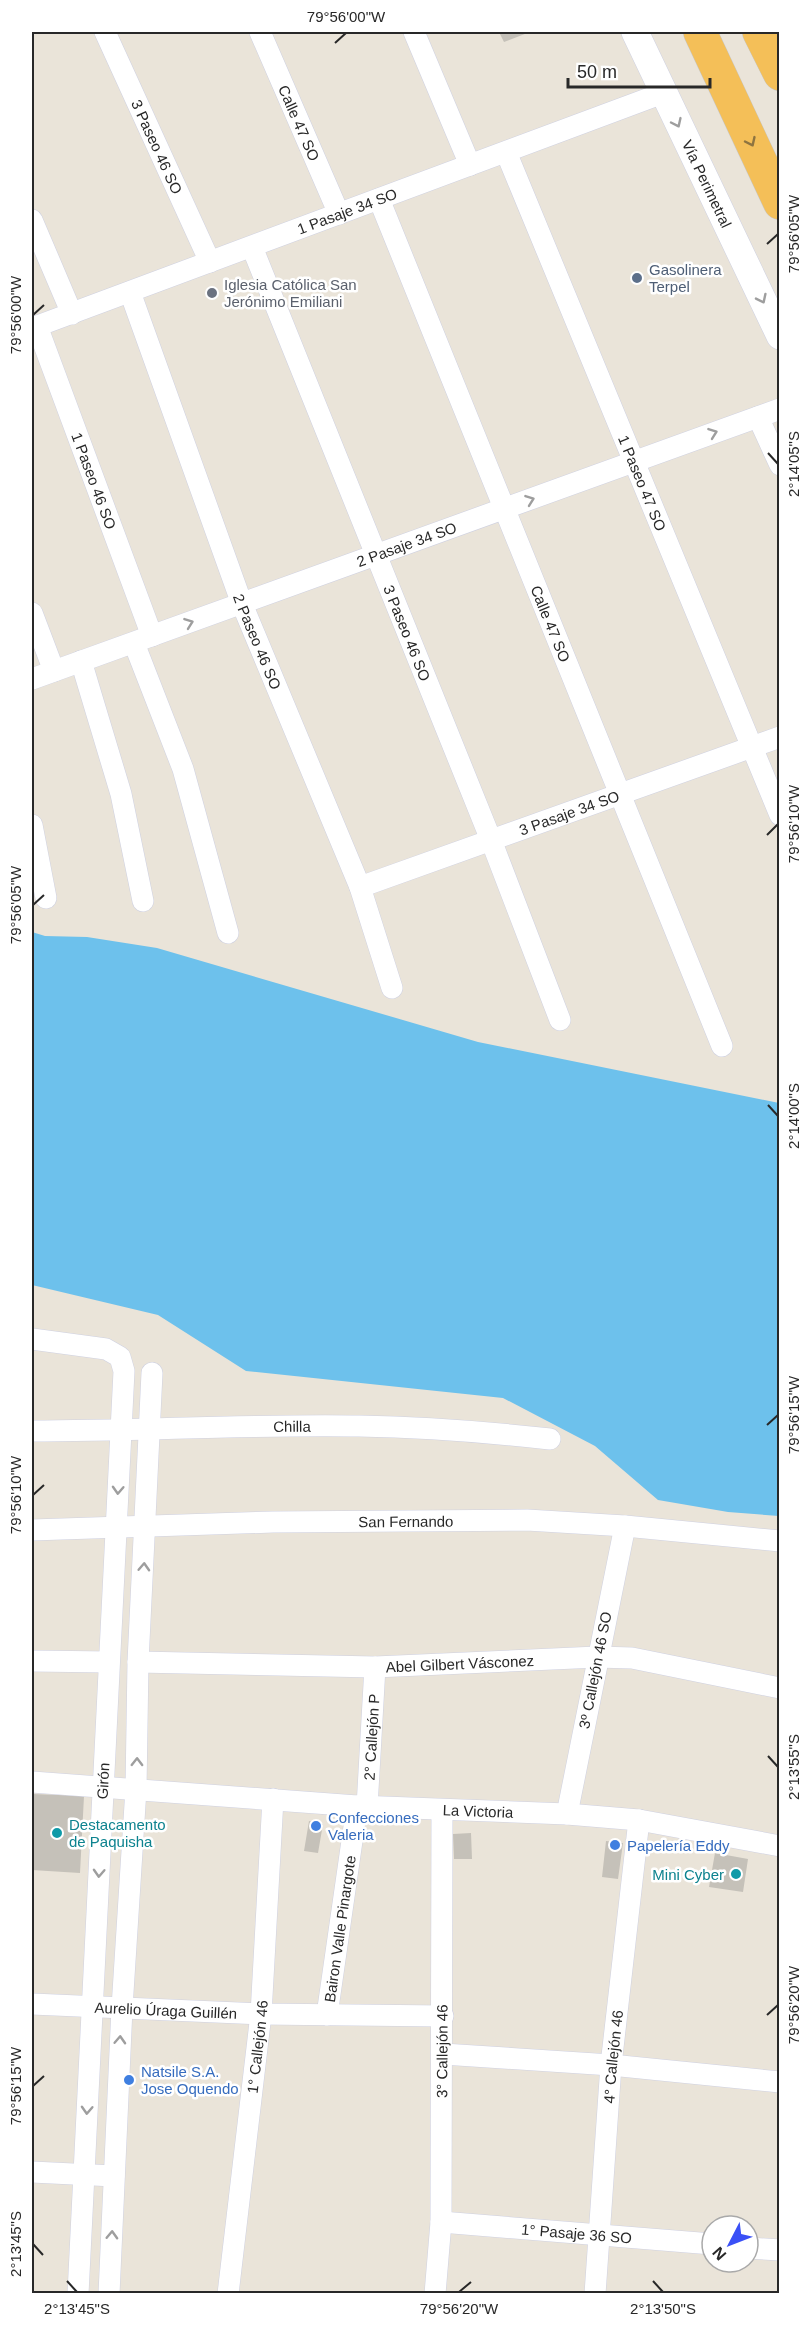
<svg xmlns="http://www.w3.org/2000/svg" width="811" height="2325" font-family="Arial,sans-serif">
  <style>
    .water { fill: #6dc1ec }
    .building { fill: #c5c1b9 }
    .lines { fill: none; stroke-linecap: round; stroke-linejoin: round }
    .minor-casing { stroke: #cfd1e1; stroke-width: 22 }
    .tertiary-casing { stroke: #cfd1e1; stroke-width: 28 }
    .trunk-casing { stroke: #c7c7c7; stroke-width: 34 }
    .minor { stroke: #fff; stroke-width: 21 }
    .tertiary { stroke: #fff; stroke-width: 27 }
    .trunk { stroke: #f4bf58; stroke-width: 33 }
    .oneway { stroke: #9e9e9e }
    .oneway2 { stroke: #8e7440 }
    .ticks { fill: none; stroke: #282828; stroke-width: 2 }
    .service-dot { fill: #5c6f8a; stroke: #fff; stroke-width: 2 }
    .worship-dot { fill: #6b7280; stroke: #fff; stroke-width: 2 }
    .shop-dot { fill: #3f7fe0; stroke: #fff; stroke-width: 2 }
    .culture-dot { fill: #0f9aa8; stroke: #fff; stroke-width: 2 }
    .labels { text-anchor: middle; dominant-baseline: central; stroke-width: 5; stroke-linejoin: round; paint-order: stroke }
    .street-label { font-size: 15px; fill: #282828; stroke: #fff }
    .service-label { font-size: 15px; fill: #4e5e75; stroke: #fff; text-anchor: start }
    .worship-label { font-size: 15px; fill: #5b616d; stroke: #fff; text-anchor: start }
    .shop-label { font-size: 15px; fill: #366cbe; stroke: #fff; text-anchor: start }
    .culture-label { font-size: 15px; fill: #0d838f; stroke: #fff; text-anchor: start }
    .neatline { fill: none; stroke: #282828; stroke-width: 2 }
    .ticks-label { font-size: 15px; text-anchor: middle; fill: #282828 }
  </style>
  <rect width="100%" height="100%" fill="#eae4d9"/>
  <path class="water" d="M32 932 45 936 87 937 157 948 478 1042 779 1103V1516L728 1512 658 1500 595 1446 503 1398 246 1371 158 1315 32 1285Z"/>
  <path class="building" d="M499 32H530L504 42Z
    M32 1794 84 1796 80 1873 32 1870Z
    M309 1821 323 1824 318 1853 304 1851Z
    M471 1833 472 1859H454L453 1834Z
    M606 1841 623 1843 618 1879 602 1877Z
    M715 1853 748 1859 743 1892 709 1887Z"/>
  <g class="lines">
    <g class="minor-casing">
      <g id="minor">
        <path id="s1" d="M105 32 210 262"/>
        <path id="s2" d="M260 32 339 214"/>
        <path d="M414 32 470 165"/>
        <path id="s3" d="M506 152 780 815"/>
        <path id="s4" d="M379 199 722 1046"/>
        <path d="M32 220 72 314"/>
        <path id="s5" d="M252 247 491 840 560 1020"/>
        <path id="s6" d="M130 292 242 604 360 887 392 988"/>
        <path id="s7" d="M37 326 152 636"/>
        <path id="s8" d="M32 328 663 93"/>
        <path d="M758 417 780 465"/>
        <path d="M32 613 54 671"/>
        <path d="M134 643 183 769 228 933"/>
        <path d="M81 661 121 794 143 901"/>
        <path id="s9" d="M32 679 780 409"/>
        <path d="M32 825 46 898"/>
        <path id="s10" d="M360 887 780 737"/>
        <path d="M32 1339 106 1349 120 1357 124 1371 78 2294"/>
        <path id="s11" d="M32 1431C141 1431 250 1424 359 1426 423 1427 487 1432 550 1439"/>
        <path id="s12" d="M32 1530 273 1522 527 1520 625 1526 780 1541"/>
        <path d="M32 1661 109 1662"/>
        <path id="s13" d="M138 1662 375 1667 597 1657 632 1658 780 1688"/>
        <path id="s14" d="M32 1782 357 1806 567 1814 639 1820 780 1846"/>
        <path id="s15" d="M367 1807 375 1667"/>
        <path d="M567 1814 625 1526"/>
        <path id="s16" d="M32 2004 261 2014 443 2016"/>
        <path id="s17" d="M327 2015 357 1806"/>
        <path d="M443 2054 611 2065 780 2082"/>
        <path d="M32 2172 114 2176"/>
        <path id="s18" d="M441 2222 712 2244"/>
        <path d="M748 2248 780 2250"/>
        <path d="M109 2294 122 2008 136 1789 138 1662 152 1373"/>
        <path id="s19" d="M228 2294 261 2014 273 1799"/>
        <path id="s20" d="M435 2294 441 2222 442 1810"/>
        <path id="s21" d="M595 2294 611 2065 639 1820"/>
      </g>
    </g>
    <g class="tertiary-casing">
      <g id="tertiary">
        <path id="s22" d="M635 32 780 336"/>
      </g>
    </g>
    <g class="trunk-casing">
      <path id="trunk" d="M700 32 780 203
        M759 32 780 74"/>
    </g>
    <use href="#minor" class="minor"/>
    <use href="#tertiary" class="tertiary"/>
    <use href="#trunk" class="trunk"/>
  </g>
  <defs><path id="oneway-chevron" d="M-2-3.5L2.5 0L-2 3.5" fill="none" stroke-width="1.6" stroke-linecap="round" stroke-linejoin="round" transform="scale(1.5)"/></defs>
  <g class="oneway">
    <use href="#oneway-chevron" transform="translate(677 123) rotate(65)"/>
    <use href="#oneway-chevron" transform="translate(762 299) rotate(64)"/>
    <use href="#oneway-chevron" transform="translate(713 433) rotate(-20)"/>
    <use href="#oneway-chevron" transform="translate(530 500) rotate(-20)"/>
    <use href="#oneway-chevron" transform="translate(189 623) rotate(-20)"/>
    <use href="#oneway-chevron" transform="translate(118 1490) rotate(93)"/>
    <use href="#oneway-chevron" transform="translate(144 1567) rotate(-87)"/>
    <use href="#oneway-chevron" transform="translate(137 1762) rotate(-89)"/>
    <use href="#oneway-chevron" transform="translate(99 1873) rotate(93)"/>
    <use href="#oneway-chevron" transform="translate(120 2040) rotate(-87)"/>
    <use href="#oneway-chevron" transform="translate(87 2110) rotate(93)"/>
    <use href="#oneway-chevron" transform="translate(112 2235) rotate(-88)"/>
  </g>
  <use class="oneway2" href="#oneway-chevron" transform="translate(751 142) rotate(65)"/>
  <path class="ticks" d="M335 43 346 33M767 244 778 234M33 315 44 305M768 453 778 464M767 835 778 824M33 905 44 895M768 1105 778 1116M767 1425 778 1415M33 1495 44 1485M768 1756 778 1767M767 2015 778 2005M33 2086 44 2076M33 2244 43 2255M67 2281 77 2292M653 2281 663 2292M459 2292 471 2282"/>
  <circle class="service-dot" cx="637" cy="278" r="6"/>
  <circle class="worship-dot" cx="212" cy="293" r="6"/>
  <g class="shop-dot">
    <circle cx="316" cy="1826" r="6"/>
    <circle cx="615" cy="1845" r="6"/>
    <circle cx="129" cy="2080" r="6"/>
  </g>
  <g class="culture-dot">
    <circle cx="57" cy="1833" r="6"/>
    <circle cx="736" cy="1874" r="6"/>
  </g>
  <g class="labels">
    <g class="street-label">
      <text stroke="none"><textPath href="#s2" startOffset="99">Calle 47 SO</textPath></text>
      <text stroke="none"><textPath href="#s1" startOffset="126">3 Paseo 46 SO</textPath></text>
      <text stroke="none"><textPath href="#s22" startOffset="168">Vía Perimetral</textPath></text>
      <text stroke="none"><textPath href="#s8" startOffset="336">1 Pasaje 34 SO</textPath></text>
      <text stroke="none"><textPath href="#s7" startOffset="165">1 Paseo 46 SO</textPath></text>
      <text stroke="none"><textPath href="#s3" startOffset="358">1 Paseo 47 SO</textPath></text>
      <text stroke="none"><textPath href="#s9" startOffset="398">2 Pasaje 34 SO</textPath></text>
      <text stroke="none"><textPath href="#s4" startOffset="458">Calle 47 SO</textPath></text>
      <text stroke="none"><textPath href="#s5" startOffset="416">3 Paseo 46 SO</textPath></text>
      <text stroke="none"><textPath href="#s6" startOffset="372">2 Paseo 46 SO</textPath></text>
      <text stroke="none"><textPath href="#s10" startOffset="222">3 Pasaje 34 SO</textPath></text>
      <text stroke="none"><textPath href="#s11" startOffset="260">Chilla</textPath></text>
      <text stroke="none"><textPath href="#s12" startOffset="374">San Fernando</textPath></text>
      <text stroke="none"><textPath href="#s13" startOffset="322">Abel Gilbert Vásconez</textPath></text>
      <text transform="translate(595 1670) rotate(-79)">3º Callejón 46 SO</text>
      <text stroke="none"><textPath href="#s15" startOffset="70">2° Callejón P</textPath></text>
      <text transform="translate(103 1781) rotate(-87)">Girón</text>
      <text stroke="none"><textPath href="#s14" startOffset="447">La Victoria</textPath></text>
      <text stroke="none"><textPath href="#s17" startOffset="87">Bairon Valle Pinargote</textPath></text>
      <text stroke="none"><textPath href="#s16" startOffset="134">Aurelio Úraga Guillén</textPath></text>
      <text stroke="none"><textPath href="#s19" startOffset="249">1° Callejón 46</textPath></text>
      <text stroke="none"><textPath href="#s20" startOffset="243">3° Callejón 46</textPath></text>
      <text stroke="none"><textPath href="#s21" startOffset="238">4° Callejón 46</textPath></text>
      <text stroke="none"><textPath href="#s18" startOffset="136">1° Pasaje 36 SO</textPath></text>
    </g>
    <g class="service-label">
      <text x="649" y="269">Gasolinera<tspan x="649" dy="17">Terpel</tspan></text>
    </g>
    <g class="worship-label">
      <text x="224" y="284">Iglesia Católica San<tspan x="224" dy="17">Jerónimo Emiliani</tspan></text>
    </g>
    <g class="shop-label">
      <text x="328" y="1817">Confecciones<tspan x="328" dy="17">Valeria</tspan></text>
      <text x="627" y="1845">Papelería Eddy</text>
      <text x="141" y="2071">Natsile S.A.<tspan x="141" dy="17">Jose Oquendo</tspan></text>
    </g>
    <g class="culture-label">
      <text x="69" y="1824">Destacamento<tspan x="69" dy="17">de Paquisha</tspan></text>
      <text x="724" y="1874" text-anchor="end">Mini Cyber</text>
    </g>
  </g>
  <rect width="811" height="2325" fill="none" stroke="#ffffff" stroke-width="66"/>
  <g transform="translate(730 2244) rotate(228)"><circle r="28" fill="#ffffff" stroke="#a9a9a9" stroke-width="1.5"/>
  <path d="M0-4.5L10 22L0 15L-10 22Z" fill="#3a50f6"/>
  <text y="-9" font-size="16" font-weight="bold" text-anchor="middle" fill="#282828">N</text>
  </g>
  <path d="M568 78v9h142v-9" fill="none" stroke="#282828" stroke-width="3"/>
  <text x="577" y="78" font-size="18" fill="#282828" stroke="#ffffff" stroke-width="4.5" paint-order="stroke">50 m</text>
  <rect x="33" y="33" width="745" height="2259" class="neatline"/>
  <g class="ticks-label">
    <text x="346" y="22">79°56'00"W</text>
    <text transform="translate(794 234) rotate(-90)" y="5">79°56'05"W</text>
    <text transform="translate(16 315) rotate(-90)" y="5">79°56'00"W</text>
    <text transform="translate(794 464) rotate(-90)" y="5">2°14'05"S</text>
    <text transform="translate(794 824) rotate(-90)" y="5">79°56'10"W</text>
    <text transform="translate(16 905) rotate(-90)" y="5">79°56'05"W</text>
    <text transform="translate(794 1116) rotate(-90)" y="5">2°14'00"S</text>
    <text transform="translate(794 1415) rotate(-90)" y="5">79°56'15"W</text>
    <text transform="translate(16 1495) rotate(-90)" y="5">79°56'10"W</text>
    <text transform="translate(794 1767) rotate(-90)" y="5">2°13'55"S</text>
    <text transform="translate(794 2005) rotate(-90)" y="5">79°56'20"W</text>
    <text transform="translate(16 2086) rotate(-90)" y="5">79°56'15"W</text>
    <text transform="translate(16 2244) rotate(-90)" y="5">2°13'45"S</text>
    <text x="77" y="2314">2°13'45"S</text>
    <text x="459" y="2314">79°56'20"W</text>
    <text x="663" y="2314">2°13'50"S</text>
  </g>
</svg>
